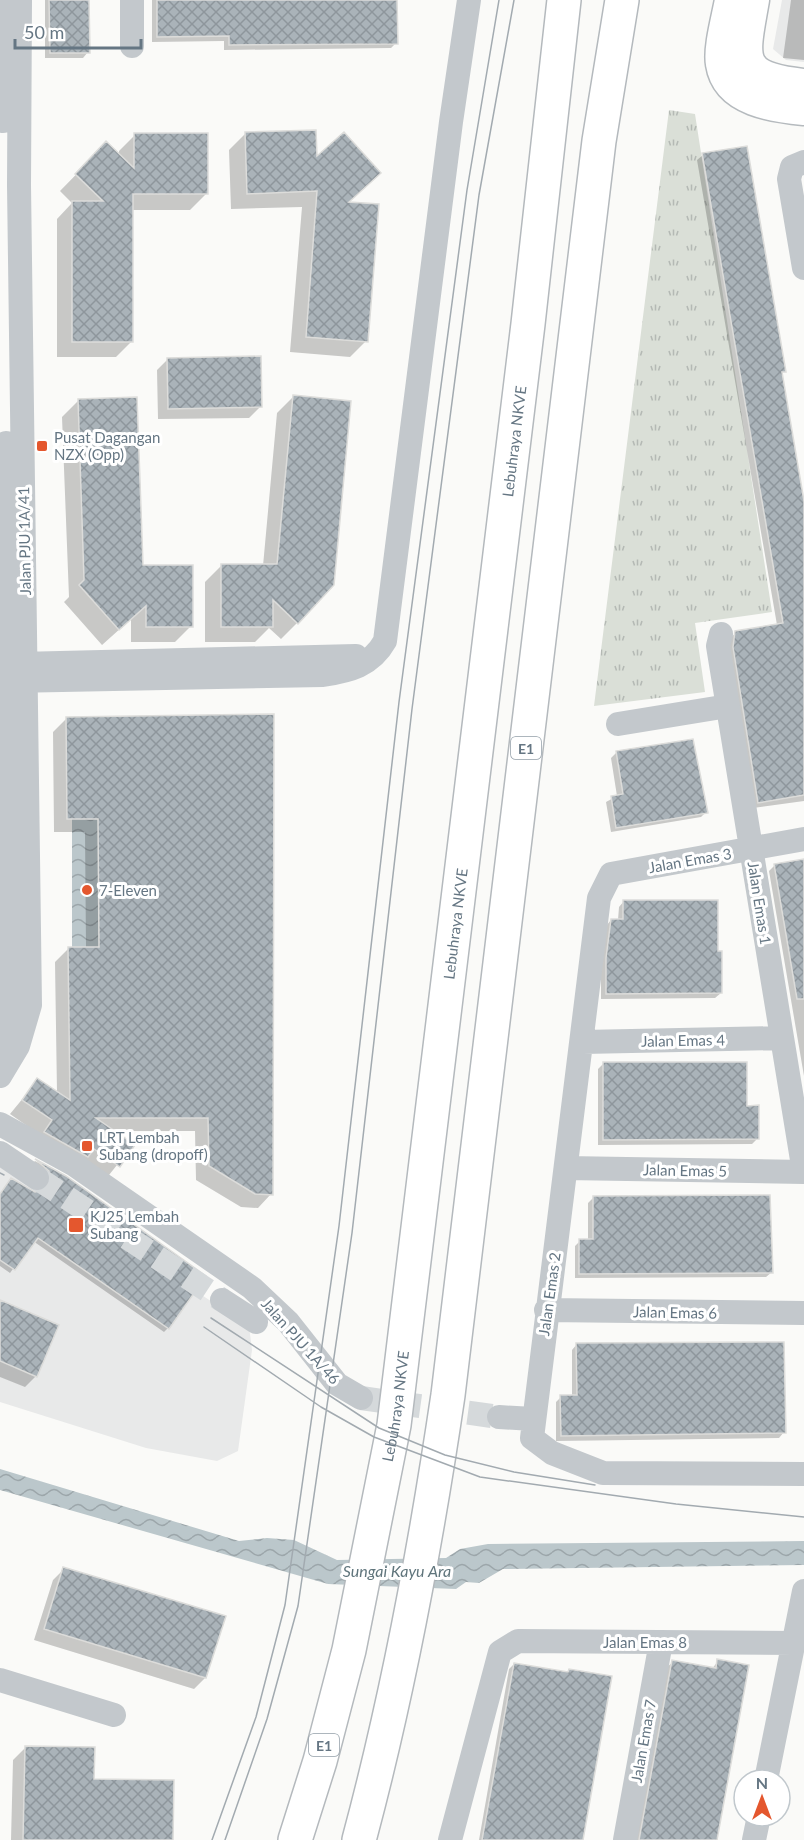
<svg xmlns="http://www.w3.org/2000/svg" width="804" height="1840" font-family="Lato,sans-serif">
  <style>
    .built { fill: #e8e9e9 }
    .park { fill: url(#park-tufts) }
    .water { fill: url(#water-waves) }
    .shadow { fill: #0003 }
    .building { fill: url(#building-cross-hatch); stroke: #dcdcda; stroke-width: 1.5 }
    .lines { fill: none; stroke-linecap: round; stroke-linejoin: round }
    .minor-tunnel { stroke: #d5d9db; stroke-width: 24; stroke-dasharray: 24 12; stroke-linecap: butt }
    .major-casing { stroke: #b5babe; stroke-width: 33 }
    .highway-casing { stroke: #b4b9bd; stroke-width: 36 }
    .minor { stroke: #c3c8cc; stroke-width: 24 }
    .major { stroke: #fff; stroke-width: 30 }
    .highway { stroke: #fff; stroke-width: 33 }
    .tram { stroke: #a2aab0; stroke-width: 1.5 }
    .poi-dot { fill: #e4572e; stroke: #fff; stroke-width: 2 }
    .labels { text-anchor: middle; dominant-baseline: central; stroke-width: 6; stroke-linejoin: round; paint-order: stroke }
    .shield { fill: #fff; stroke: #939fa8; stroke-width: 1.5 }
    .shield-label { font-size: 14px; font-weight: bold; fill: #657683 }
    .poi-label { font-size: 15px; fill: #657683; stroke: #fff; text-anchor: start }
    .street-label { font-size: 15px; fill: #657683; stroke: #fff }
    .water-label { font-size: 16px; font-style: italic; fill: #60757c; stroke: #fff }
  </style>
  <defs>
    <pattern id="park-tufts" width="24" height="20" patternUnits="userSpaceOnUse" patternTransform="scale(1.5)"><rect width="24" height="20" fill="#dadfd7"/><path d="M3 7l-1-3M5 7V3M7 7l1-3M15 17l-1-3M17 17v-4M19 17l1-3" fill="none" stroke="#b4b9b4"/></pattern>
    <pattern id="water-waves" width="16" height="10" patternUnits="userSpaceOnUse" patternTransform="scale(1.5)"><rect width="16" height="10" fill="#bbc7cb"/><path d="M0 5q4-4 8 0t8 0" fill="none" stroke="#9ca6aa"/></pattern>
    <pattern id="building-cross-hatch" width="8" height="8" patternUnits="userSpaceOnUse" patternTransform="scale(1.5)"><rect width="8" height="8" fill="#aab3b9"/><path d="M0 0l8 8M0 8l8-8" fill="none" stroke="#8e969c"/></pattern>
  </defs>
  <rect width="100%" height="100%" fill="#fafaf8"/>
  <path class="built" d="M782 0H804V62L786 60 773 49Z
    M0 1163 249 1326 252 1350 238 1451 217 1461 146 1448 0 1402Z"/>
  <path class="park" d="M669 110 695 114 772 612 695 623 705 692 594 706Z"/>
  <path class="water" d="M72 819H98L99 947H72Z
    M0 1469 239 1541 267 1538 294 1540 337 1560 446 1558 460 1549 488 1544 804 1541V1565L503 1569 479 1583 466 1582 456 1589 328 1584 0 1490Z"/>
  <path class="shadow" d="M45 0H88V52L83 58H45Z
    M152 0H227L396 43 391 48 224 50V41L152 42Z
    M791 0H804V60L783 58Z
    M245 134 347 203 366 341 350 357 290 352 302 207 231 209 229 150Z
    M135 135 206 194 190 210H131L132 341 116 357H57V219L72 203 60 191 106 144 119 155V151Z
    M703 155 784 371 781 375 804 510V801L753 808 728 653 730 638 736 633 777 625 697 160Z
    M168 359 260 407 249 418 158 419 157 370Z
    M293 397 297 623 281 639 269 628 255 642H205V582L221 566H263L277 413Z
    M78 401 142 566 191 626 175 642H131V619L102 645 64 602 69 597 62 417Z
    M67 718 271 1194 258 1208 241 1207 196 1180 195 1131H113L133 1145 105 1180 10 1114 38 1080 57 1093 55 962 69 948H86L85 832H54L53 732Z
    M616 753 706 812 701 817 611 832 606 802 617 796 611 758Z
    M804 862V1076L769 871 774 866Z
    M624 901 716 952 721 993 715 998 601 999V964L606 926 611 920H618L619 907Z
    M603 1064 746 1107 757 1139 752 1144 598 1145V1069Z
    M35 1161 65 1177 168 1328 164 1332 33 1241 10 1273 0 1266V1194H35L46 1189V1175L32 1164Z
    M593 1198 772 1272 766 1277 575 1278V1246L580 1241H588V1203Z
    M0 1302 36 1376 25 1387 0 1377Z
    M577 1344 784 1432 779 1438 556 1441V1402L561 1397 572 1396V1350Z
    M64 1569 205 1678 194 1689 34 1640 53 1580Z
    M718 1661 716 1840H635L667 1667 673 1662 712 1669Z
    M514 1664 566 1673 569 1670 581 1840H479L509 1669Z
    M26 1747 93 1780 171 1840H11L13 1760Z"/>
  <path class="building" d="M49 0H89L90 53H50Z
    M157 0H397L398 44 229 45V36L157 37Z
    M316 130 317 156 344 132 381 173 349 202 379 204 368 342 306 337 317 191 247 194 245 132Z
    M134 133H208V194H133V342H72V201H103L75 174 106 141 134 168Z
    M747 146 786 372H782L804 501V795L758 803 733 647 735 631 783 623 702 153Z
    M261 356 262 407 168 409 167 358Z
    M293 395 351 401 334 585 298 624 273 600V627H221V564H277Z
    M137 397 143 565H193V627H146V606L119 630 79 585 84 580 78 399Z
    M274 714 273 1195 255 1194 209 1166 208 1118H96L135 1145 120 1167 94 1149 88 1157 44 1132 52 1120 22 1100 37 1078 70 1100 68 947H99L98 819H67L66 717Z
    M693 739 708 813 616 828 611 796 623 794 616 751Z
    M804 859V999H797L774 864Z
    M623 900H718V951H722V993L606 994V958L611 919H623Z
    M603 1062H747V1106L759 1105V1139L603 1140Z
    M35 1159 66 1176 206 1276 169 1329 38 1238 15 1270 0 1260V1194L11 1178 35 1192 44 1190 49 1185V1171Z
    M770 1195 773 1273 579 1274V1239H593V1196Z
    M0 1300 59 1325 37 1377 0 1361Z
    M784 1342 786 1433 561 1436 560 1395H577L576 1343Z
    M63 1567 226 1616 206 1678 44 1629Z
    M717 1659 749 1665 717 1840H639L672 1660 716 1668Z
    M514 1663 568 1672 569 1669 612 1676 583 1840H482Z
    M25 1746 95 1747 94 1779 174 1780 173 1840H23Z"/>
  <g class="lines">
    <path class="minor-tunnel" d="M37 1178 222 1300
      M361 1398 499 1417"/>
    <g class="major-casing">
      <path id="major" d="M730 0C727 17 718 49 721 64 727 102 774 107 804 110
        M754 0C744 58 735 77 804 84"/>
    </g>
    <g class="highway-casing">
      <g id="highway">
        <path id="s1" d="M295 1840 320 1761 349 1650 394 1425 528 324 564 0"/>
        <path d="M359 1840C398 1695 426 1544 448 1395L599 141 622 0"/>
      </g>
    </g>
    <path class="minor" d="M2 0 3 121
      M132 0V46
      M804 162 792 167 789 179 804 268
      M721 634 718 646 804 1172
      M19 664 356 656
      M10 681 323 675C349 671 371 666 385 641L451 122 469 0
      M618 724 728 706
      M804 839 611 874 599 898 532 1438 552 1453 603 1473 804 1474
      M583 1042 782 1038
      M0 1044 9 1023 12 1003 6 443
      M0 1076 18 1046 30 1005 19 185 20 0
      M0 1124 73 1164 252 1288 288 1322 337 1384 361 1398
      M0 1153 37 1178
      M566 1168 804 1172
      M222 1300 256 1322
      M546 1310 804 1313
      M499 1417 533 1419
      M0 1680 114 1715
      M766 1780 804 1591
      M450 1840 500 1652 518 1641 794 1643
      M625 1840 661 1642
      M754 1840 759 1816"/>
    <use href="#major" class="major"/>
    <use href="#highway" class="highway"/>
    <path class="tram" d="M0 1173 4 1175
      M211 1318 379 1428 445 1455 514 1472 595 1485
      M204 1327 321 1407 374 1437 480 1477 676 1504 804 1517
      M212 1840 256 1717 285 1605 339 1226 399 702 467 190 499 0
      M225 1840 267 1719 298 1606 352 1233 412 709 479 195 514 0"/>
  </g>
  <g class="poi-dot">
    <rect x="36" y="440" width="12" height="12" rx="3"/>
    <circle cx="87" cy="890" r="6"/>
    <rect x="81" y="1140" width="12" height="12" rx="3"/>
    <rect x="68" y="1217" width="16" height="16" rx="3"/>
  </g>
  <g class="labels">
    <g class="shield">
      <rect x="511" y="737" width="30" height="22" rx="4.5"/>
      <rect x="309" y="1734" width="30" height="22" rx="4.5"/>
    </g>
    <g class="shield-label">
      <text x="526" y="748">E1</text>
      <text x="324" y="1745">E1</text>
    </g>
    <g class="poi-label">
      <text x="54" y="437">Pusat Dagangan<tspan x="54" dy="17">NZX (Opp)</tspan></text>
      <text x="99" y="890">7-Eleven</text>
      <text x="99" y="1137">LRT Lembah<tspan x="99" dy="17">Subang (dropoff)</tspan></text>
      <text x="90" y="1216">KJ25 Lembah<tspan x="90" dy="17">Subang</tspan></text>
    </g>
    <g class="street-label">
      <text stroke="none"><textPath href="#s1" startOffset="1418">Lebuhraya NKVE</textPath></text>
      <text transform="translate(24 541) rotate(-91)">Jalan PJU 1A/41</text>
      <text transform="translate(690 860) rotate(-10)">Jalan Emas 3</text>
      <text transform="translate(760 903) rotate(81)">Jalan Emas 1</text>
      <text stroke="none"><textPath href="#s1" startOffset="932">Lebuhraya NKVE</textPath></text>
      <text transform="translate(683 1040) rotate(-1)">Jalan Emas 4</text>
      <text transform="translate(685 1170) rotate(1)">Jalan Emas 5</text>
      <text transform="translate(549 1294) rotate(-82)">Jalan Emas 2</text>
      <text transform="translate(675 1312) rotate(1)">Jalan Emas 6</text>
      <text transform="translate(301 1341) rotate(48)">Jalan PJU 1A/46</text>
      <text stroke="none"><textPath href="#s1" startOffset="446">Lebuhraya NKVE</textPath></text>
      <text x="645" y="1642">Jalan Emas 8</text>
      <text transform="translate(643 1741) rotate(-80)">Jalan Emas 7</text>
    </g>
    <g class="water-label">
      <text x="397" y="1570">Sungai Kayu Ara</text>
    </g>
  </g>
  <g transform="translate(762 1798)"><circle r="28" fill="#ffffff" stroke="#c1c8cd" stroke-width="1.5"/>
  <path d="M0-4.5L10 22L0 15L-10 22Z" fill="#e4572e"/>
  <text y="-9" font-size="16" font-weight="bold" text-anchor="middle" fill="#657683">N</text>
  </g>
  <path d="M15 39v9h126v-9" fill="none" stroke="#657683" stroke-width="3"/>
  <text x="24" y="39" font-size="18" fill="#657683" stroke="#ffffff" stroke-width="4.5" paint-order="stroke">50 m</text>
</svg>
